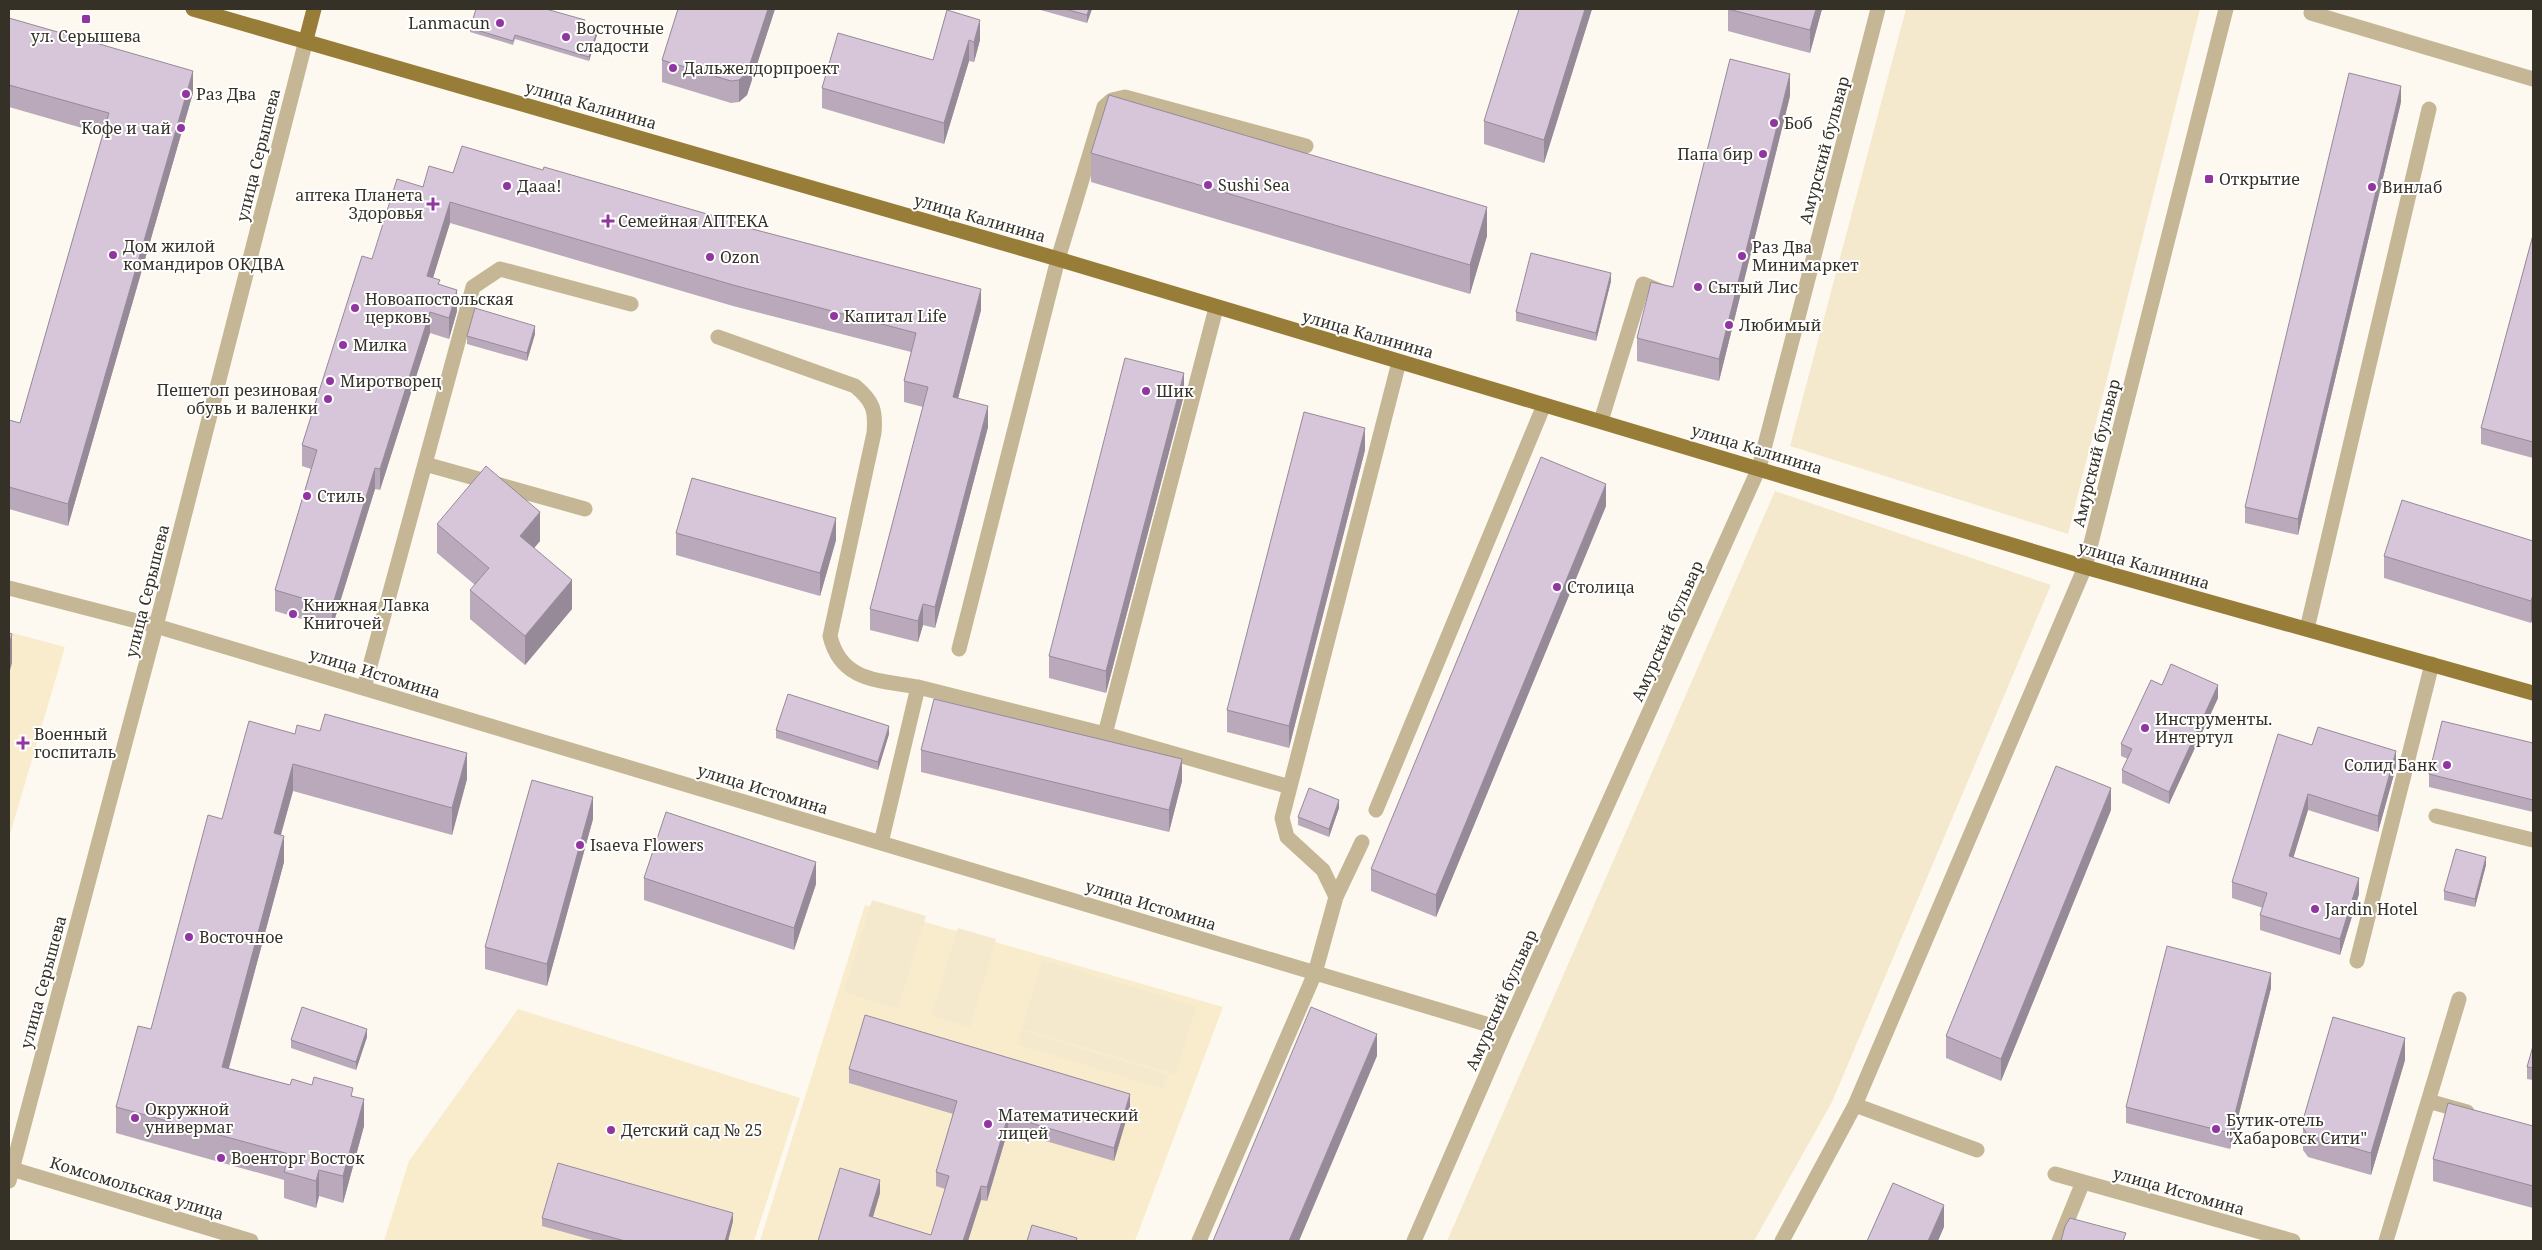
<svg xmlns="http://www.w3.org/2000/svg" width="2542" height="1250" font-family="'Noto Serif',serif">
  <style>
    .built { fill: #f9eccd }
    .green { fill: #f5e9cd }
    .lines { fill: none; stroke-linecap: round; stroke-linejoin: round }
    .minor { stroke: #c5b795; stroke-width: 15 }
    .major { stroke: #987d39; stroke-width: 15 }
    .wall { fill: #b9a9bb }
    .shaded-wall { fill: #968a99 }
    .building { fill: #d7c5da; stroke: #968a99 }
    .poi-dot { fill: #9136a1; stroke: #fff; stroke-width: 2 }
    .labels { text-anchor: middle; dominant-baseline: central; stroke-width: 4; stroke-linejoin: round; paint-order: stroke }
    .poi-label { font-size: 16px; fill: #353127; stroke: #fff; text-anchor: start }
    .street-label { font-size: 16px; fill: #353127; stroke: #fff }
  </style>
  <rect width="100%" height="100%" fill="#fdf9f0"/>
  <path class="built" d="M9 632 65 647 9 838Z
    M865 905 1223 1007 1135 1241H760Z
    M518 1009 800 1098 754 1241H384L409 1161Z"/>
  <path class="green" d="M1906 9H2200L2068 534 1790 446Z
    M1775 491 2051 585 1832 1102 1754 1241H1447Z
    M872 900 926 916 898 1009 844 992Z
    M958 928 996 939 970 1027 931 1016Z
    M1042 960 1196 1006 1176 1074 1022 1029Z
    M1021 1030 1168 1075 1163 1089 1017 1044Z"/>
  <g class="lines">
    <path class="minor" d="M2311 13 2533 79
      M1216 308 1105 734 1290 787
      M718 337 855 386C873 401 876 410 874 433L830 636C841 682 879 680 918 687
      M1601 421 1643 284 1667 294
      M425 464 585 509
      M9 588 156 626 1506 1030
      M2307 629 2429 109
      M959 649 1058 259 1104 107 1112 100 1125 97 1306 146
      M364 688 473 287 500 269 631 304
      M1376 810 1544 405
      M2436 816 2533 840
      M881 843 918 687 1105 734
      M1336 897 1362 842
      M2357 961 2432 664
      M2428 1101 2467 1112
      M1855 1105 1977 1150
      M12 1169 251 1241
      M2055 1174 2293 1241
      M9 1181 156 626 306 40
      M1199 1241 1315 973 1336 897 1323 870 1287 837 1282 818 1399 362
      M1414 1241 1506 1030 1759 468 1878 9
      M1782 1241 1855 1105 2085 567 2226 9
      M2059 1241 2083 1182
      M2386 1241 2459 999"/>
    <path class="major" d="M193 9 1058 259 2085 567 2533 693
      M306 40 314 9"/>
  </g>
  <path class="wall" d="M678 9H775L747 95 739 102 731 103 662 82V60Z
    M1037 9H1092L1087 23Z
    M1592 9 1544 163 1484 144V121Z
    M1728 9H1822L1810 53 1728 31Z
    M947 10 980 40 974 62 969 61 944 144 822 108V88L933 60Z
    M9 18 193 93 68 526 9 509V420L20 423 103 134 9 107Z
    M585 25V27L597 35 589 61 515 39 513 45 470 32V28Z
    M1790 96 1719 381 1637 361V338L1673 287Z
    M2401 102 2298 535 2245 523V507Z
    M1091 153 1487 236 1470 294 1091 182Z
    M543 170 742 227 981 310 958 398 988 427 935 628 923 625 918 642 870 630V609L923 407 904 402V381L911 352 733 306 450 223 433 278 440 285 457 311 449 339 430 333 380 490 375 489 332 628 275 611V590L311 469 302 466V445L372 259 423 187 453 173Z
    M2533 235V458L2481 444V428Z
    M1611 281 1596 341 1516 321V312Z
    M535 334 527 361 467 344V336Z
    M1184 395 1106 693 1049 678V656Z
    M1365 450 1289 748 1227 732V710Z
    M1606 506 1436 917 1371 891V869Z
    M437 524 540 541 534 548 572 609 525 665 470 619V590L475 585 437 553Z
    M676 533 836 540 820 596 676 555Z
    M2533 541V617L2531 623 2384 578V556Z
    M2162 685 2218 698 2169 804 2122 783V770L2128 759 2121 756V744Z
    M776 730 889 734 878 770 776 738Z
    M320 731 467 779 452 835 293 791 280 835 284 862 229 1068 290 1085 353 1096 364 1126 343 1203 319 1196 316 1208 284 1198V1180L116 1133V1107L151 1029 222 819 295 734Z
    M2533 743V812L2429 787V774Z
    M2312 745 2396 767 2378 832 2308 810 2293 857 2359 894 2340 955 2260 930V915L2263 908 2232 898V882Z
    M921 750 1182 781 1169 832 921 772Z
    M1339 808 1329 837 1298 825V817Z
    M2111 810 2001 1081 1946 1058V1036Z
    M593 819 547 986 485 969V947Z
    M2486 865 2475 907 2444 900V891Z
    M644 878 816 884 794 950 644 900Z
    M2271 988 2230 1149 2126 1123V1107Z
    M367 1037 356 1070 291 1048V1040Z
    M2533 1046V1080L2527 1079V1067Z
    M2405 1060 2371 1175 2308 1157 2303 1150V1128Z
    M849 1069 1130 1107 1114 1161 1008 1130 987 1201 981 1200 968 1241H818L880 1193 873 1217 931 1235 945 1189 936 1186V1172L953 1114 849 1083Z
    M2533 1126V1208L2433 1181V1159Z
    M542 1218 733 1221 728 1241H596L542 1226Z"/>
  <path class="shaded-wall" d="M768 9H775L747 95 739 102V80Z
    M1089 9H1092L1087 23V15Z
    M1585 9H1592L1544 163V140Z
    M1816 9H1822L1810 53V30Z
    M980 20V40L974 62V42Z
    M597 31V35L589 61V57Z
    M969 40V61L944 144V123Z
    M193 71V93L68 526V504Z
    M1790 74V96L1719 381V359Z
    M2401 86V102L2298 535V519Z
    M450 202V223L427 297V276Z
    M1487 207V236L1470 294V265Z
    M1611 273V281L1596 341V333Z
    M981 289V310L953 418V397Z
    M457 290V311L449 339V318Z
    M430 312V333L380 490V469Z
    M535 326V334L527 361V353Z
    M1184 373V395L1106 693V671Z
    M988 406V427L935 628V607Z
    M1365 428V450L1289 748V726Z
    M375 468V489L332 628V607Z
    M1606 484V506L1436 917V895Z
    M540 512V541L520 565V536Z
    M836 518V540L820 596V573Z
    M572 580V609L525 665V636Z
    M2533 595V617L2531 623V601Z
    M923 604V625L918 642V621Z
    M12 634V663L9 674V645Z
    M2218 685V698L2169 804V792Z
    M889 726V734L878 770V762Z
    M2396 751V767L2378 832V816Z
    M467 753V779L452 835V808Z
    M1182 759V781L1169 832V810Z
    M293 764V791L274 860V833Z
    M2111 788V810L2001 1081V1059Z
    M2308 794V810L2289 872V856Z
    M593 797V819L547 986V964Z
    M1339 800V808L1329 837V829Z
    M284 836V862L222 1093V1067Z
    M2486 857V865L2475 907V899Z
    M816 862V884L794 950V928Z
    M2359 878V894L2340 955V939Z
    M2271 973V988L2230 1149V1133Z
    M367 1029V1037L356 1070V1062Z
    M1377 1034V1056L1299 1241H1289Z
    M2405 1038V1060L2371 1175V1153Z
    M1130 1094V1107L1114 1161V1148Z
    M364 1099V1126L343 1203V1176Z
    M1008 1116V1130L987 1201V1187Z
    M319 1170V1196L316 1208V1181Z
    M880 1180V1193L869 1230V1216Z
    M981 1186V1200L968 1241H963Z
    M1944 1205V1227L1938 1241H1928Z
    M733 1213V1221L728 1241H725Z"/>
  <path class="building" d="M476 9H546L585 20 583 26 597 31 589 57 515 35 513 41 470 28Z
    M678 9H768L747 73 739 80 731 81 662 60Z
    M1065 9H1089L1087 15Z
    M1519 9H1585L1544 140 1484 121Z
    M1728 9H1816L1810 30Z
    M947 10 980 20 974 42 969 40 944 123 822 88 838 33 933 60Z
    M9 18 193 71 68 504 9 487V420L20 423 109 113 9 85Z
    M1730 59 1790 74 1719 359 1637 338 1651 282 1673 287Z
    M2349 73 2401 86 2298 519 2245 507Z
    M1109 95 1487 207 1470 265 1091 153Z
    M462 146 543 170 544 167 742 224 741 226 981 289 953 397 988 406 935 607 923 604 918 621 870 609 928 387 904 381 916 333 733 285 450 202 427 276 440 280 438 284 457 290 449 318 430 312 380 469 375 468 332 607 275 590 317 450 302 445 362 256 372 259 397 179 423 187 429 166 453 173Z
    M2533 235V442L2481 428Z
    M1531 253 1611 273 1596 333 1516 312Z
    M475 308 535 326 527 353 467 336Z
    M1125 358 1184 373 1106 671 1049 656Z
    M1304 412 1365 428 1289 726 1227 710Z
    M1541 457 1606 484 1436 895 1371 869Z
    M486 466 540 512 520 536 572 580 525 636 470 590 489 568 437 524Z
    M692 478 836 518 820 573 676 533Z
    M2402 500 2533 541V595L2531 601 2384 556Z
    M9 633 12 634 9 645Z
    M2171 664 2218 685 2169 792 2122 770 2132 749 2121 744 2151 680 2162 685Z
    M788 694 889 726 878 762 776 730Z
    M934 699 1182 759 1169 810 921 750Z
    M325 714 467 753 452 808 293 764 274 833 284 836 222 1067 290 1085 292 1079 312 1085 314 1077 353 1088 351 1096 364 1099 343 1176 319 1170 316 1181 284 1172 289 1154 116 1107 138 1026 151 1029 208 815 222 819 249 721 295 734 297 725 320 731Z
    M2442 721 2533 743V800L2429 774Z
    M2318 727 2396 751 2378 816 2308 794 2289 856 2359 878 2340 939 2260 915 2267 893 2232 882 2278 734 2312 745Z
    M2056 766 2111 788 2001 1059 1946 1036Z
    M532 780 593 797 547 964 485 947Z
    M1309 788 1339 800 1329 829 1298 817Z
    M666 812 816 862 794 928 644 878Z
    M2456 849 2486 857 2475 899 2444 891Z
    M2167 946 2271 973 2230 1133 2126 1107Z
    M302 1007 367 1029 356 1062 291 1040Z
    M1311 1007 1377 1034 1289 1241H1213Z
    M865 1015 1130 1094 1114 1148 1008 1116 987 1187 981 1186 963 1241H818L840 1168 880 1180 869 1216 931 1235 949 1176 936 1172 957 1101 849 1069Z
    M2333 1017 2405 1038 2371 1153 2308 1135 2303 1128V1120Z
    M2533 1046V1068L2527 1067Z
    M2448 1103 2533 1126V1186L2433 1159Z
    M558 1163 733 1213 725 1241H625L542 1218Z
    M1893 1183 1944 1205 1928 1241H1867Z
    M2070 1218 2126 1233 2123 1241H2061L2065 1226Z
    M1032 1225 1077 1238 1076 1241H1027Z"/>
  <g class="poi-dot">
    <rect x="81" y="14" width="10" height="10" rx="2.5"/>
    <circle cx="500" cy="23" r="5"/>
    <circle cx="566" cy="37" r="5"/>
    <circle cx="673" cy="68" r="5"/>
    <circle cx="186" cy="94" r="5"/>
    <circle cx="1774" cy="123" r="5"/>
    <circle cx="181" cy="128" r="5"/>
    <circle cx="1763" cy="154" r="5"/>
    <rect x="2204" y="174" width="10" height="10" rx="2.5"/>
    <circle cx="1208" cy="185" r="5"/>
    <circle cx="507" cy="186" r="5"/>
    <circle cx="2372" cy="187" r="5"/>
    <path d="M430.5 196.5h5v5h5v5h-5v5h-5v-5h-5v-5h5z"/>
    <path d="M605.5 213.5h5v5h5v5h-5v5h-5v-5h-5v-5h5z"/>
    <circle cx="113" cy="255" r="5"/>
    <circle cx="1742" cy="256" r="5"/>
    <circle cx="710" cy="257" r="5"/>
    <circle cx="1698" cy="287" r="5"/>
    <circle cx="355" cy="308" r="5"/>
    <circle cx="834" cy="316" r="5"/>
    <circle cx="1729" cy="325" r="5"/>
    <circle cx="343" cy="345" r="5"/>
    <circle cx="330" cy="381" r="5"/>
    <circle cx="1146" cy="391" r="5"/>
    <circle cx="328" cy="399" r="5"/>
    <circle cx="307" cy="496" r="5"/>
    <circle cx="1557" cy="587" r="5"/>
    <circle cx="293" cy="614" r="5"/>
    <circle cx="2145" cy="728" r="5"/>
    <path d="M20.5 735.5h5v5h5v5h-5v5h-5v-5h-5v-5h5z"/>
    <circle cx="2447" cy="765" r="5"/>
    <circle cx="580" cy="845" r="5"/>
    <circle cx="2315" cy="909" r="5"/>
    <circle cx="189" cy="937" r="5"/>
    <circle cx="135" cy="1118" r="5"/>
    <circle cx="988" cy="1124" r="5"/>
    <circle cx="2216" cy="1129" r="5"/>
    <circle cx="611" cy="1130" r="5"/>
    <circle cx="221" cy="1158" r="5"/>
  </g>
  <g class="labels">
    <g class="poi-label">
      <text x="490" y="23" text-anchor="end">Lanmacun</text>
      <text x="576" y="28">Восточные<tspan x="576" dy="18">сладости</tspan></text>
      <text x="86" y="36" text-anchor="middle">ул. Серышева</text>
      <text x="683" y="68">Дальжелдорпроект</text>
      <text x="196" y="94">Раз Два</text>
      <text x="1784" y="123">Боб</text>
      <text x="171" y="128" text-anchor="end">Кофе и чай</text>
      <text x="1753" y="154" text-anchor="end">Папа бир</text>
      <text x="2219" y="179">Открытие</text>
      <text x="1218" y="185">Sushi Sea</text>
      <text x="517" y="186">Дааа!</text>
      <text x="2382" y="187">Винлаб</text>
      <text x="423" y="195" text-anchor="end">аптека Планета<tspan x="423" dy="18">Здоровья</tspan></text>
      <text x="618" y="221">Семейная АПТЕКА</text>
      <text x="123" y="246">Дом жилой<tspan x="123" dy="18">командиров ОКДВА</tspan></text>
      <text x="1752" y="247">Раз Два<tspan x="1752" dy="18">Минимаркет</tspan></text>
      <text x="720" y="257">Ozon</text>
      <text x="1708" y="287">Сытый Лис</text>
      <text x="365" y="299">Новоапостольская<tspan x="365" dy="18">церковь</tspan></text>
      <text x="844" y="316">Капитал Life</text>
      <text x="1739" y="325">Любимый</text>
      <text x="353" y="345">Милка</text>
      <text x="340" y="381">Миротворец</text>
      <text x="318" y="390" text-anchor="end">Пешетоп резиновая<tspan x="318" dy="18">обувь и валенки</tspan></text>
      <text x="1156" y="391">Шик</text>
      <text x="317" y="496">Стиль</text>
      <text x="1567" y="587">Столица</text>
      <text x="303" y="605">Книжная Лавка<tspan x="303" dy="18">Книгочей</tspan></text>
      <text x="2155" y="719">Инструменты.<tspan x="2155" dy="18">Интертул</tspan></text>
      <text x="34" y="734">Военный<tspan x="34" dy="18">госпиталь</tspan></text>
      <text x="2437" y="765" text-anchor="end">Солид Банк</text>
      <text x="590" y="845">Isaeva Flowers</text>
      <text x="2325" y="909">Jardin Hotel</text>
      <text x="199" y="937">Восточное</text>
      <text x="145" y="1109">Окружной<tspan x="145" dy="18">универмаг</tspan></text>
      <text x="998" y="1115">Математический<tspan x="998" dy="18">лицей</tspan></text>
      <text x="2226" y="1120">Бутик-отель<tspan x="2226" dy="18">"Хабаровск Сити"</tspan></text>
      <text x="621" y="1130">Детский сад № 25</text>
      <text x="231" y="1158">Военторг Восток</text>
    </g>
    <g class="street-label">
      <text transform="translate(591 105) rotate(16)">улица Калинина</text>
      <text transform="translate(1824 150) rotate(-75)">Амурский бульвар</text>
      <text transform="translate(258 155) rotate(-76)">улица Серышева</text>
      <text transform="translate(980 218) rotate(16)">улица Калинина</text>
      <text transform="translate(1368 334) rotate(16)">улица Калинина</text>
      <text transform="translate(1757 449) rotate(17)">улица Калинина</text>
      <text transform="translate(2096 453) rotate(-76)">Амурский бульвар</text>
      <text transform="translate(2144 565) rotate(16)">улица Калинина</text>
      <text transform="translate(147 591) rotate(-76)">улица Серышева</text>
      <text transform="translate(1667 631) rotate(-66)">Амурский бульвар</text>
      <text transform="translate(375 673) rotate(17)">улица Истомина</text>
      <text transform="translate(763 789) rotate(17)">улица Истомина</text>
      <text transform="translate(1151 905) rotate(17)">улица Истомина</text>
      <text transform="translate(43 982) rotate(-75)">улица Серышева</text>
      <text transform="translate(1501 1000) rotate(-66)">Амурский бульвар</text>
      <text transform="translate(137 1188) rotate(17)">Комсомольская улица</text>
      <text transform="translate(2179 1191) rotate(16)">улица Истомина</text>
    </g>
  </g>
  <rect width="2542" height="1250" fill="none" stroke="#353127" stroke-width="20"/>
</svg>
